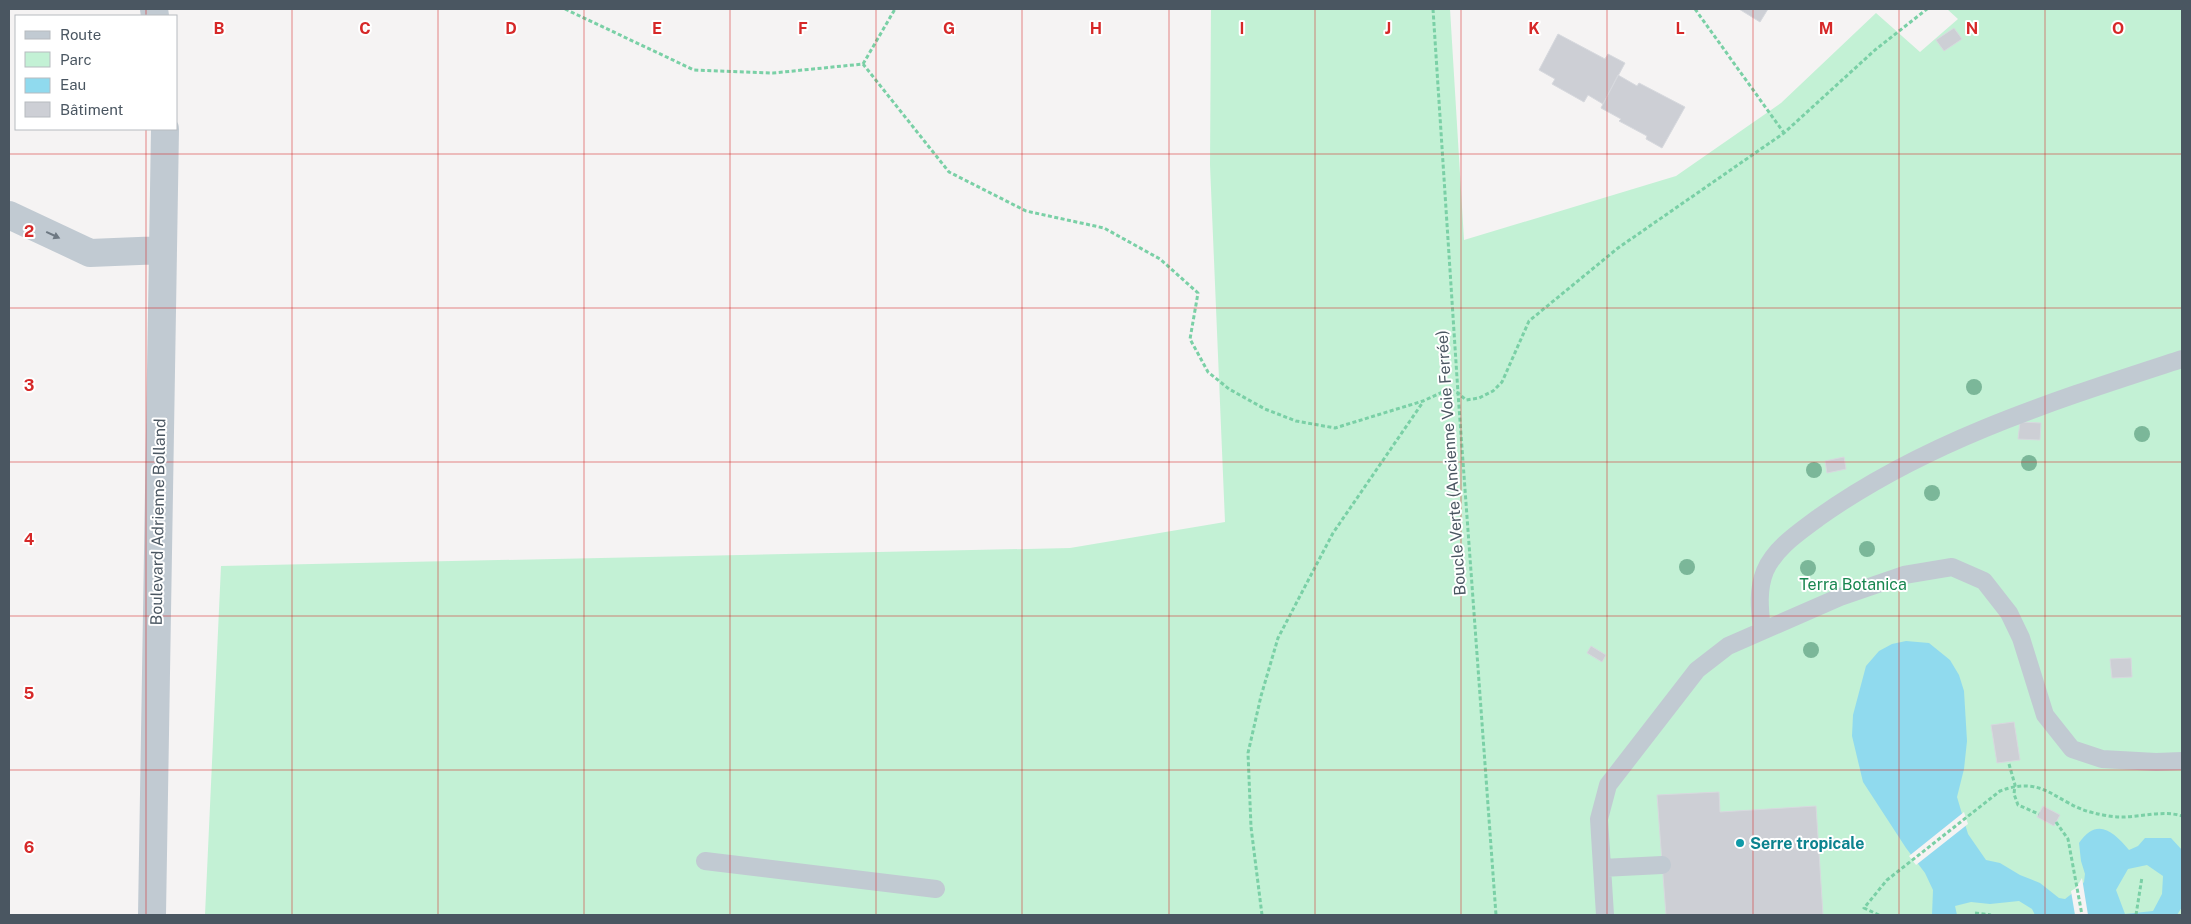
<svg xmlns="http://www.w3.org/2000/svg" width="2191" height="924" font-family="'Public Sans',sans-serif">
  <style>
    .green { fill: #c3f1d5 }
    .water { fill: #90daee; fill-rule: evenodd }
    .pier { fill: #f5f3f3 }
    .building { fill: #cdcfd5; stroke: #d7d9de }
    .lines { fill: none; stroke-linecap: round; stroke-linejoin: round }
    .path { stroke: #7ad0a6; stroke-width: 3; stroke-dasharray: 4 2.5; stroke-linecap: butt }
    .lane { stroke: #c1cad2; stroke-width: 18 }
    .street { stroke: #c1cad2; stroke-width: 28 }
    .tree { fill: #7bb799 }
    .oneway { fill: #6e7983 }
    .grid { fill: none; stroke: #d62828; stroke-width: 1; stroke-opacity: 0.55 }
    .culture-dot { fill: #0f9aa8; stroke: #fff; stroke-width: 2 }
    .labels { text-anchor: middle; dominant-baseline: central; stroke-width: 4; stroke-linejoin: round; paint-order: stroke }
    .street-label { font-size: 16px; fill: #4a5661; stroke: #fff }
    .park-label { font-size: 16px; fill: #17864f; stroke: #fff }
    .culture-label { font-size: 16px; font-weight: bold; fill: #0d838f; stroke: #fff; text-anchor: start }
    .grid-label { font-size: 16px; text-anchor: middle; font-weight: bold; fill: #d62828; stroke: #fff; stroke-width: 4; stroke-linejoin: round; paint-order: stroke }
  </style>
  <rect width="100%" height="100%" fill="#f5f3f3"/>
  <path class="green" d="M1211 9H1450L1464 240 1676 176 1781 103 1876 13 1920 52 1958 19 1947 9H2182V915H205L221 566 1070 548 1225 522 1210 165Z"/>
  <path class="water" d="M1906 641 1929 643 1950 660 1959 675 1964 691 1967 741 1964 769 1957 797 1968 834 1986 860 2000 863 2020 875 2040 883 2059 898 2065 899 2078 889 2084 882 2085 874 2081 861 2079 843C2097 817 2113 831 2129 850L2138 846 2145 838H2171L2182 850V907L2177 915H2035L2032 909 2019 901 1990 904 1971 902 1955 906 1957 915H1932L1933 890 1925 873 1906 848 1863 782 1852 736 1853 715 1866 666 1879 651 1892 644ZM2147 865 2163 876 2162 894 2153 911 2125 914 2116 890 2128 869Z"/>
  <path class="pier" d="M1964 812 1968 824 1916 865 1909 856Z
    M2082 878 2088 915H2075L2071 891 2076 888Z"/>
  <path class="building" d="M1739 9H1768L1760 22Z
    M1954 28 1962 39 1944 51 1936 40Z
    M1558 34 1605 59 1608 54 1625 63 1603 104 1588 95 1584 102 1552 84 1555 79 1539 70Z
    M1618 75 1637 86 1639 83 1685 107 1662 148 1646 139 1647 136 1619 121 1621 119 1601 108Z
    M2020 422 2041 423 2040 440 2018 439Z
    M1844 457 1846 469 1827 473 1825 461Z
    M1591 646 1606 655 1602 662 1587 653Z
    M2131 658 2132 677 2112 678 2110 659Z
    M2014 722 2020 760 1997 763 1991 725Z
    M1719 792 1720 812 1816 806 1823 915H1666L1657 795Z
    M2043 806 2060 815 2054 826 2037 817Z"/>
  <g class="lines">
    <path class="path" d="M565 9 694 70 773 73 863 64 949 172 1026 211 1104 228 1160 259 1198 293 1190 339 1208 372 1229 389 1265 409 1296 421 1335 428 1423 401 1449 389 1458 393 1466 400 1479 398 1493 391 1502 382 1529 321 1618 248 1784 133 1875 50 1927 9
      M1433 9 1458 393 1496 915
      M1695 9 1784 133
      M863 64 895 9
      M2009 764 2015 785 2014 794 2018 805 2039 814
      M2056 822 2068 839 2082 915
      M1975 913 1991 915
      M1262 915 1251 827 1248 753 1261 696 1278 638 1333 533 1423 402
      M1879 915 1864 908 1887 880 2000 791C2045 774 2055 804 2094 813 2102 815 2112 817 2121 817 2141 817 2163 810 2182 816
      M2136 915 2142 877"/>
    <path class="lane" d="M1762 631C1760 611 1757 591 1765 571 1775 548 1798 533 1818 518 1927 440 2056 400 2182 359
      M705 861 936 889
      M1602 868 1662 865
      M1605 915 1599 819 1608 785 1697 670 1728 646 1840 597 1904 575 1952 567 1984 581 2009 613 2021 638 2045 715 2072 749 2102 759 2156 762 2182 761"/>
    <path class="street" d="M154 9 155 16
      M9 215 90 253 163 250
      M152 915 165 129"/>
  </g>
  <g class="tree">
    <circle cx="1974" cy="387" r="8"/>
    <circle cx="2142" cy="434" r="8"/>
    <circle cx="2029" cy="463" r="8"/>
    <circle cx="1814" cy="470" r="8"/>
    <circle cx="1932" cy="493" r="8"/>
    <circle cx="1867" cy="549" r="8"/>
    <circle cx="1687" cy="567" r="8"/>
    <circle cx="1808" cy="568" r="8"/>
    <circle cx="1811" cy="650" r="8"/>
  </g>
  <defs><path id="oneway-solid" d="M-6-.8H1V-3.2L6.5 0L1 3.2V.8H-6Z" transform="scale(1.25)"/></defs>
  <use class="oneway" href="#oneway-solid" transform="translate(53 235) rotate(25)"/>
  <path class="grid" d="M146 9V16M292 9V915M438 9V915M584 9V915M730 9V915M876 9V915M1022 9V915M1169 9V915M1315 9V915M1461 9V915M1607 9V915M1753 9V915M1899 9V915M2045 9V915M146 129V915M9 154H2182M9 308H2182M9 462H2182M9 616H2182M9 770H2182"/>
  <circle class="culture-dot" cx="1740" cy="843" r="5"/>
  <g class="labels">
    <g class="street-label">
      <text transform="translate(1451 463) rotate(-94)">Boucle Verte (Ancienne Voie Ferrée)</text>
      <text transform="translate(158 522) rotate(-89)">Boulevard Adrienne Bolland</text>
    </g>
    <g class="park-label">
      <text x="1853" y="584">Terra Botanica</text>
    </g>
    <g class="culture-label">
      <text x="1750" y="843">Serre tropicale</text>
    </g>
  </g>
  <g class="grid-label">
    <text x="219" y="34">B</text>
    <text x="365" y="34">C</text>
    <text x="511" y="34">D</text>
    <text x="657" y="34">E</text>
    <text x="803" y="34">F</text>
    <text x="949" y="34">G</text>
    <text x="1096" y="34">H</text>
    <text x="1242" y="34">I</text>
    <text x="1388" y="34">J</text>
    <text x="1534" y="34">K</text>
    <text x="1680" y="34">L</text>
    <text x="1826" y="34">M</text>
    <text x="1972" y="34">N</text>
    <text x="2118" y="34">O</text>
    <text x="29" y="237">2</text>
    <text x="29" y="391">3</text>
    <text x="29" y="545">4</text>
    <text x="29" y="699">5</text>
    <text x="29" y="853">6</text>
  </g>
  <rect width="2191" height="924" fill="none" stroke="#4a5661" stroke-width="20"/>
  <rect x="15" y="15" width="162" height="115" fill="#ffffff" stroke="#b7bbc0"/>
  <rect x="25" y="31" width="25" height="8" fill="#c1cad2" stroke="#b7bbc0"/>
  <text x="60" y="40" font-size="15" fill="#4a5661">Route</text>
  <rect x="25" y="52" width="25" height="15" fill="#c3f1d5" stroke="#b7bbc0"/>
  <text x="60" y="65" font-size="15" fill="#4a5661">Parc</text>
  <rect x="25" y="78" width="25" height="15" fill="#90daee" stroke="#b7bbc0"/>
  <text x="60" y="90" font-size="15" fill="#4a5661">Eau</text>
  <rect x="25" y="102" width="25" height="15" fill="#cdcfd5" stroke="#b7bbc0"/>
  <text x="60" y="115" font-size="15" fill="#4a5661">Bâtiment</text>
</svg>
